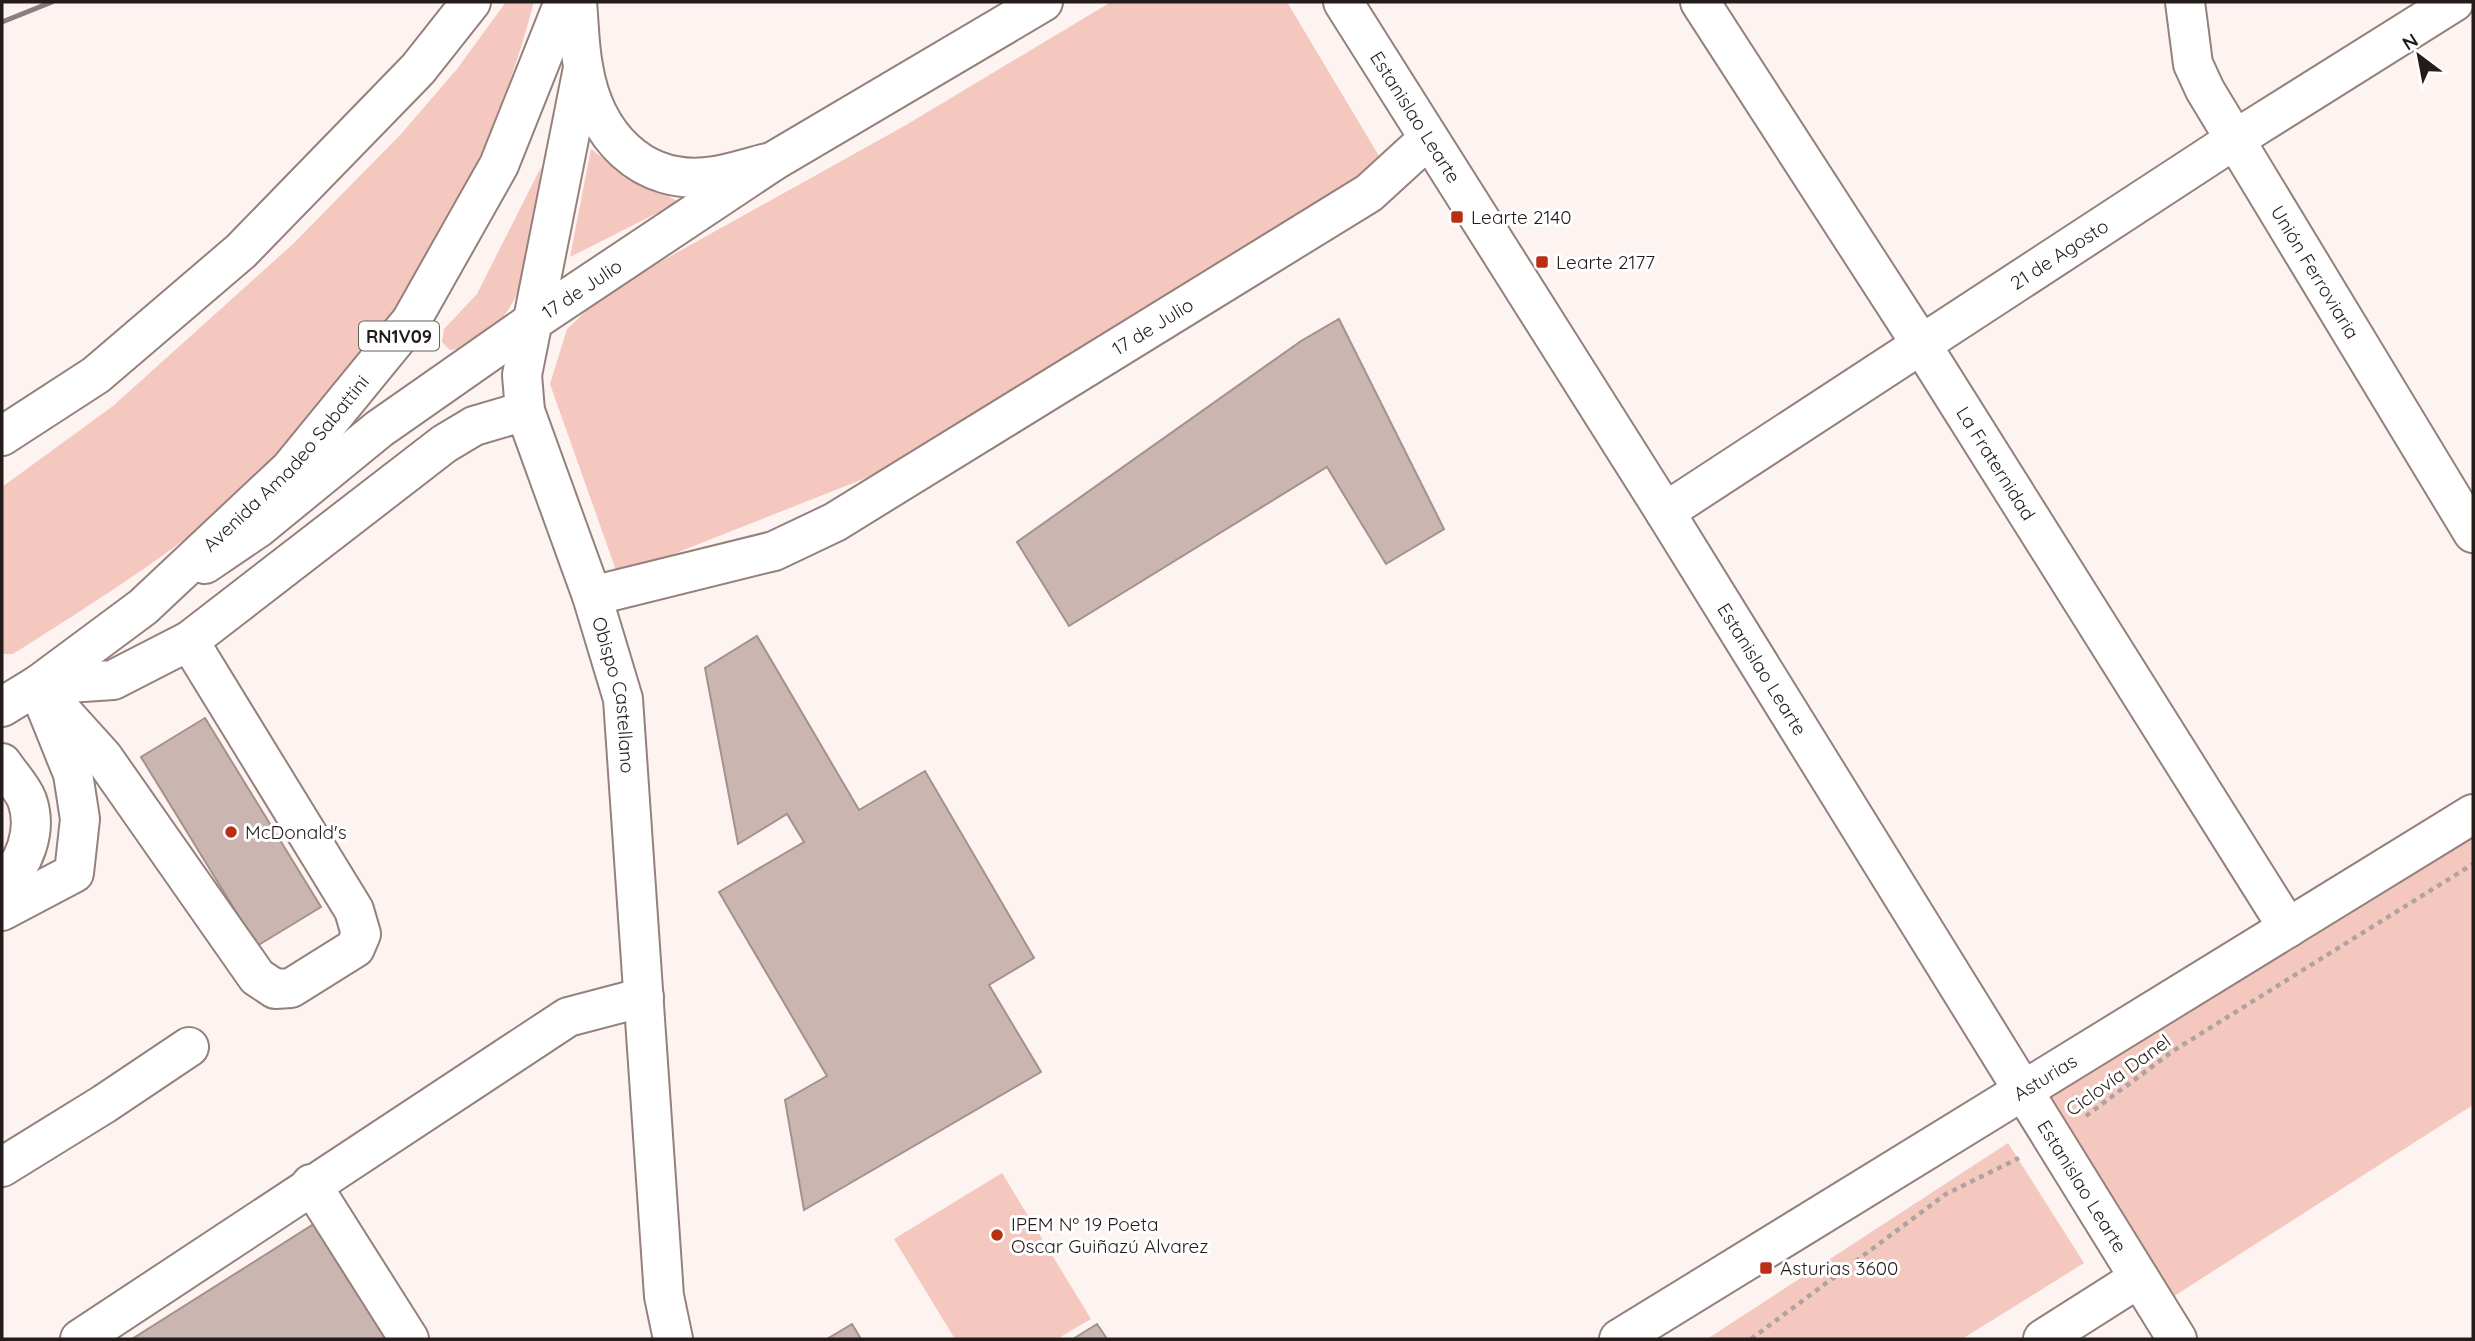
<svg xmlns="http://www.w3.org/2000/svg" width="2475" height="1341" font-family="Quicksand,sans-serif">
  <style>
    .green { fill: #f4c8be }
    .building { fill: #cbb5b0; stroke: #a5908c; stroke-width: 2 }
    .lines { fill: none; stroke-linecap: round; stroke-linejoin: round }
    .minor-casing { stroke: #95817c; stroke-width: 42 }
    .major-casing { stroke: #95817c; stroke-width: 42 }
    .path { stroke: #ada4a2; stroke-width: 4.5; stroke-dasharray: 5 5; stroke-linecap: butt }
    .minor { stroke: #fff; stroke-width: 38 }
    .major { stroke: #fff; stroke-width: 38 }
    .rail { stroke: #89807e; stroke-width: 5 }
    .poi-dot { fill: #ba2f14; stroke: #fff; stroke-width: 2.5 }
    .labels { text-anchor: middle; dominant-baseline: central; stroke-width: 6; stroke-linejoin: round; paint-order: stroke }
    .shield { fill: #fff; stroke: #65605f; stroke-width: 2 }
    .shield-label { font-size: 18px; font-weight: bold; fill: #231c1a }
    .street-label { font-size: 19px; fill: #231c1a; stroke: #fff }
    .poi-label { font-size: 19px; fill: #231c1a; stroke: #fff; text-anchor: start }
  </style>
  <rect width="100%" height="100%" fill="#fdf3f1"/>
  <path class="green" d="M506 2H534C495 149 432 266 338 386 322 406 306 429 289 448 215 528 104 596 13 654H2V487L113 406 294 243 401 134 457 69Z
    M1111 2H1287L1385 166 881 472 618 576 550 384 567 329 606 292 906 125Z
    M591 149 612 165 679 202 570 257Z
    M541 167C534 224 534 310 475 340 467 344 459 350 450 350L442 342 444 329 477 294Z
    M2473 823V1105L2168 1300 2036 1092Z
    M2008 1143 2084 1263 1962 1339H1707Z
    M1002 1173 1091 1319 1057 1339H955L894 1239Z"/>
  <path class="building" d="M1339 319 1444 529 1386 564 1327 467 1069 626 1017 542 1301 341Z
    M757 636 859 810 925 771 1034 958 989 985 1041 1072 804 1210 785 1100 827 1076 719 892 804 842 787 814 738 844 705 668Z
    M205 718 321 907 257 946 141 757Z
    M317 1222 391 1339H132Z
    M852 1324 861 1339H827Z
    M1097 1324 1107 1339H1073Z"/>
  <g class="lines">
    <g class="minor-casing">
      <g id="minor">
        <path id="s1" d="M1343 2 1665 512 2177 1339"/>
        <path id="s2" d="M1700 2 1921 344 2288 928"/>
        <path id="s3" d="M2185 2 2193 64 2205 90 2473 533"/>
        <path id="s4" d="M583 68 522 375 525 411 592 596 623 699 664 1296 673 1339"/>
        <path id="s5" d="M1665 512 2234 140 2454 2"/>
        <path id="s6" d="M205 564 258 528 379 429 532 322 772 162 1043 2"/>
        <path id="s7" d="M592 596 774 551 835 522 1369 193 1428 139"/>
        <path d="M38 685 103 757 257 977 275 989 291 988 355 948 361 934 354 910 189 641"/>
        <path d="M2 763C9 774 22 787 27 800 38 831 24 865 2 886"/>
        <path d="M2 911 74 873 80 819 73 774 46 707"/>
        <path d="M2 1167 104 1104 189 1047"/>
        <path d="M311 1184 409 1339"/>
        <path d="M80 1339 568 1017 644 997"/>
        <path id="s8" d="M1619 1339 2473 814"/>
        <path d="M2043 1339 2139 1278"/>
      </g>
    </g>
    <g class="major-casing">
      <g id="major">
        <path d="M577 2C579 23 579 45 583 66 594 134 641 188 715 176 734 173 753 166 772 162"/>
        <path d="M2 436 96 375 241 251 418 69 471 2"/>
        <path d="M38 685 113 680 189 641 444 444 474 426 525 411"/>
        <path id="s9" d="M2 707 38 685 143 607 290 469 411 321 499 165 564 2"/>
      </g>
    </g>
    <path class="path" d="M2086 1116 2173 1051 2473 864
      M1751 1339 1946 1194 2019 1158"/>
    <use href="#minor" class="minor"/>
    <use href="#major" class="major"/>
    <path class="rail" d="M2 22 52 2"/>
  </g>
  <g class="poi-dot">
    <rect x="1450" y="210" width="14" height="14" rx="3.5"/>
    <rect x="1535" y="255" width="14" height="14" rx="3.5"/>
    <circle cx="231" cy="832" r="7"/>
    <circle cx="997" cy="1235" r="7"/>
    <rect x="1759" y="1261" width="14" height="14" rx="3.5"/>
  </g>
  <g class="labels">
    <rect class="shield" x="359" y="321.5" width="80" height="29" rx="5"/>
    <g class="shield-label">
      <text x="399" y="336">RN1V09</text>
    </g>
    <g class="street-label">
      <text stroke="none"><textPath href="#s1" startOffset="136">Estanislao Learte</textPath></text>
      <text stroke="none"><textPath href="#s5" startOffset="471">21 de Agosto</textPath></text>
      <text stroke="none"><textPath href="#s3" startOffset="304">Unión Ferroviaria</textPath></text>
      <text stroke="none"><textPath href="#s6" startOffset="467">17 de Julio</textPath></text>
      <text stroke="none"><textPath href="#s7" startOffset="628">17 de Julio</textPath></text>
      <text stroke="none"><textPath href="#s9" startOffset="376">Avenida Amadeo Sabattini</textPath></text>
      <text stroke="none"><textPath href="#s2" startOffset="548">La Fraternidad</textPath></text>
      <text stroke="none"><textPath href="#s1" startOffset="788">Estanislao Learte</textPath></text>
      <text stroke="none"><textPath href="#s4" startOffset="648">Obispo Castellano</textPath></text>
      <text transform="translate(2118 1075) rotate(-36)">Ciclovía Danel</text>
      <text stroke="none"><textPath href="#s8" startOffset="500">Asturias</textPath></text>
      <text stroke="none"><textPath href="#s1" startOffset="1396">Estanislao Learte</textPath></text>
    </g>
    <g class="poi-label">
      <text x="1471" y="217">Learte 2140</text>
      <text x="1556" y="262">Learte 2177</text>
      <text x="245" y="832">McDonald's</text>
      <text x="1011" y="1224">IPEM Nº 19 Poeta<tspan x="1011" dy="22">Oscar Guiñazú Alvarez</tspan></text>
      <text x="1780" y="1268">Asturias 3600</text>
    </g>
  </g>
  <rect width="2475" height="1341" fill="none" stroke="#231c1a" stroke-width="7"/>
  <g transform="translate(2419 56) rotate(328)" stroke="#ffffff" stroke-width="5" paint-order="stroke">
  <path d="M0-5L12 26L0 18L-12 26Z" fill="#231c1a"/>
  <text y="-10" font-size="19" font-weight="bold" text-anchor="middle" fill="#231c1a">N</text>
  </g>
</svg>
